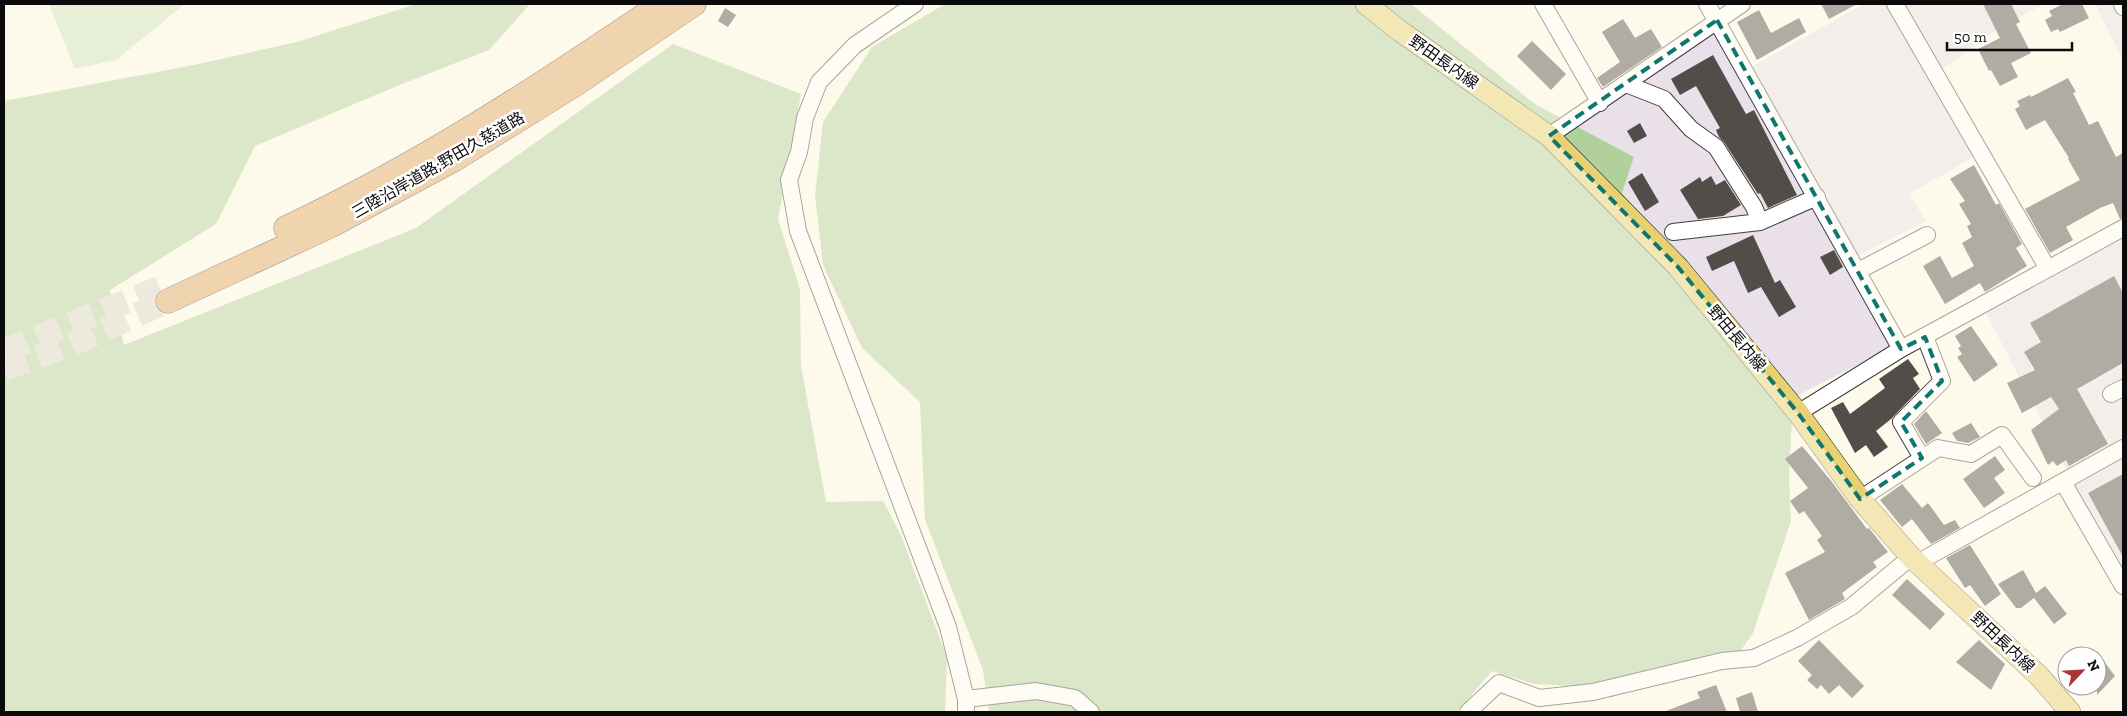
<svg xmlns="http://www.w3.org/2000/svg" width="2127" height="716" font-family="'Zilla Slab','Noto Sans JP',serif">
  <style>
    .industrial { fill: #e9e0e9 }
    .green { fill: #cde2ba }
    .forest { fill: #b1d19c }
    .building { fill: #524d49 }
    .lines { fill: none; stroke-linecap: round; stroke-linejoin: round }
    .highway-tunnel { stroke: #d9d6ca; stroke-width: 24; stroke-dasharray: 24 12; stroke-linecap: butt }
    .minor-casing { stroke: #3e3e3e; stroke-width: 18 }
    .major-casing { stroke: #1c1c1c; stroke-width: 22 }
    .highway-casing { stroke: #1c1c1c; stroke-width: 25 }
    .minor { stroke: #fff; stroke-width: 16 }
    .major { stroke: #e7d172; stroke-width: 21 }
    .highway { stroke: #e1a565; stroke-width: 24 }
    .marked { fill: none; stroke: #0f766e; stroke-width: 4; stroke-dasharray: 10 6; stroke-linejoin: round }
    .labels { text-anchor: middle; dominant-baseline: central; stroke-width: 5; stroke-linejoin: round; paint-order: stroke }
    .street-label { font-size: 16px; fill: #0b0b0b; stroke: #fff }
  </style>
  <rect width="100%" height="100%" fill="#fdfaec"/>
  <path class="industrial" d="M1864 4H2044L1992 33 1941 70 1986 150 1909 194 1926 221 1858 256 1906 340 1793 398 1622 193 1634 157 1578 127 1727 23 1751 67Z
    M2095 4H2123V60Z
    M2123 236V569L2068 472 1985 311Z"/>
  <path class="green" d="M49 4H185L116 60 75 69Z"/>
  <path class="forest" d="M416 4H530L489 50 397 86 255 146 216 224 110 290 124 345 416 228 673 44 801 94 778 219 800 289 801 366 826 502 883 501 900 533 947 657 945 712H4V101L194 65 297 42Z
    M945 4H1411L1535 104 1634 157 1622 193 1793 398 1789 476 1791 521 1753 633 1732 663 1631 689 1534 684 1492 671 1457 712H989L983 670 925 520 920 402 862 348 823 265 815 195 823 122 872 47Z"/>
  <path class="building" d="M1821 4H1857L1829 19Z
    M1983 4H2011L2020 22 2016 24 2031 53 2011 63 2018 77 2000 86 1991 70 1989 71 1978 49 2000 38Z
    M2063 4H2082L2089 18 2060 32 2058 29 2051 32 2045 20 2052 16 2049 11Z
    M725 8 736 15 728 27 718 21Z
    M1759 10 1771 33 1799 18 1806 32 1757 60 1737 22Z
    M1623 19 1635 38 1651 29 1662 47 1603 87 1597 78 1620 62 1602 32Z
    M1532 41 1566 74 1551 90 1517 56Z
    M1713 55 1746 114 1754 110 1797 195 1768 208 1760 193 1758 194 1724 142 1719 137 1716 130 1720 128 1696 86 1680 95 1671 79Z
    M2068 78 2076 92 2073 93 2089 125 2098 121 2116 157 2123 153V218L2120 219 2113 203 2100 208 2066 227 2073 240 2050 253 2025 209 2080 180 2068 159 2069 158 2045 120 2026 130 2015 109 2020 106 2017 101 2030 95 2031 97Z
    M1640 123 1647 136 1634 143 1627 131Z
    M1974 165 1996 205 1999 203 2022 244 2016 248 2027 266 1985 292 1980 283 1945 304 1923 266 1940 256 1952 278 1974 266 1962 243 1972 237 1967 226 1971 224 1959 204 1965 201 1950 179Z
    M1642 173 1659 202 1645 211 1628 182Z
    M1711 176 1716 185 1725 180 1741 205 1723 216 1698 219 1680 190 1700 177 1702 182Z
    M1753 235 1775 283 1780 280 1796 307 1779 317 1761 287 1748 293 1734 261 1712 271 1706 257Z
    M1834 250 1843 267 1830 275 1820 257Z
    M2114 276 2123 293V363L2077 389 2108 444 2069 466 2066 460 2057 466 2053 461 2048 465 2031 430 2059 409 2051 397 2022 413 2007 383 2035 370 2024 352 2041 342 2030 323Z
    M1971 326 1998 365 1974 382 1957 357 1962 354 1958 348 1961 346 1955 336Z
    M1908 359 1919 374 1913 378 1920 389 1891 419 1876 431 1888 447 1874 457 1866 445 1855 453 1831 408 1843 402 1850 414 1885 388 1879 379Z
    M1926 411 1942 433 1926 444 1914 424Z
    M1971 423 1980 437 1968 443 1957 441 1952 433Z
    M1802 446 1832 482 1867 529 1869 528 1888 552 1873 562 1877 567 1842 593 1845 599 1809 620 1785 573 1825 552 1817 540 1822 536 1804 511 1799 514 1790 501 1808 488 1785 459Z
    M1995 456 2005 470 1994 478 2005 493 1984 508 1963 479Z
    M2123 474V557L2088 493Z
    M1902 484 1922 508 1928 503 1944 525 1955 520 1960 528 1931 544 1912 519 1902 527 1880 500Z
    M1970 545 2001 594 1985 606 1970 585 1965 588 1946 558Z
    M2023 570 2036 593 2045 586 2067 614 2054 624 2034 598 2021 608H2016L1998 584Z
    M1907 579 1945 614 1930 630 1892 595Z
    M1819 640 1864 686 1852 698 1839 685 1829 694 1821 685 1817 689 1807 680 1812 675 1798 661Z
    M1979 640 2005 664 1991 690 1956 662Z
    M2097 652 2115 676 2097 695Z
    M1716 685 1727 712H1667L1666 711 1700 698 1697 692Z
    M1752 692 1758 712H1740L1736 698Z"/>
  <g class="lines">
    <path class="highway-tunnel" d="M4 351 162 287
      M4 369 70 345 168 301"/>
    <g class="minor-casing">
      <path id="minor" d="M915 4 855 45 819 82 805 118 799 152 789 180 798 231 948 627 966 699V712
        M1543 4 1600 103
        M1707 4 1901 349
        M1895 4 2048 269
        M2122 4 2123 7
        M1626 84 1664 99 1691 129 1716 147 1754 207 1760 222
        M1549 136 1742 4
        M1673 232 1760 222 1817 197
        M1858 271 1927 235
        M2111 394 2123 388
        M1798 413 1901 349 2123 228
        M1922 458 1901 422 1942 381 1925 337
        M2063 482 2123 586
        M1860 499 1938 448 1971 454 2002 435 2033 478
        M1917 563 2123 448
        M966 699 1036 691 1075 698 1091 712
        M1468 712 1499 683 1539 698 1593 692 1722 661 1754 658 1797 638 1851 607 1911 557"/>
    </g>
    <g class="major-casing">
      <path id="major" d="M1366 4 1400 31 1549 136 1678 267 1798 413 1860 499 1911 557 2040 677 2070 712"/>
    </g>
    <g class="highway-casing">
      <path id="highway" d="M286 228C418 166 541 86 661 4
        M168 301 332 225 455 159 574 85 694 4"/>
    </g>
    <use href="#minor" class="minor"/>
    <use href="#major" class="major"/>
    <use href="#highway" class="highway"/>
  </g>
  <path d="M0 0H2127V716H0ZM1717 20 1901 349 1925 337 1942 381 1901 422 1922 458 1860 499 1798 413 1678 267 1549 136Z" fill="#fdfaec" fill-opacity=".55" fill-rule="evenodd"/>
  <path class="marked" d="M1717 20 1901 349 1925 337 1942 381 1901 422 1922 458 1860 499 1798 413 1678 267 1549 136Z"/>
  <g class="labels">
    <g class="street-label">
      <text transform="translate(1444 62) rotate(35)">野田長内線</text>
      <text transform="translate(438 165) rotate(-30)">三陸沿岸道路;野田久慈道路</text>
      <text transform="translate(1737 338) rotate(50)">野田長内線</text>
      <text transform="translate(2003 642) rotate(43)">野田長内線</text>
    </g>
  </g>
  <rect width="2127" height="716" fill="none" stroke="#0b0b0b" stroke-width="10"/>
  <g transform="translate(2082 671) rotate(65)"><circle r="24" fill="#ffffff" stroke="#9d9d9d"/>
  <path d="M0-4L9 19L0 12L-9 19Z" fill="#a93736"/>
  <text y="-8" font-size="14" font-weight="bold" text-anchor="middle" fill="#0b0b0b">N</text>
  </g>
  <path d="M1947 42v8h125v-8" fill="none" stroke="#0b0b0b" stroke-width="2.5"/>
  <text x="1954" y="42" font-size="15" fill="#0b0b0b" stroke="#ffffff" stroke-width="4" paint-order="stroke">50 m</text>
</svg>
